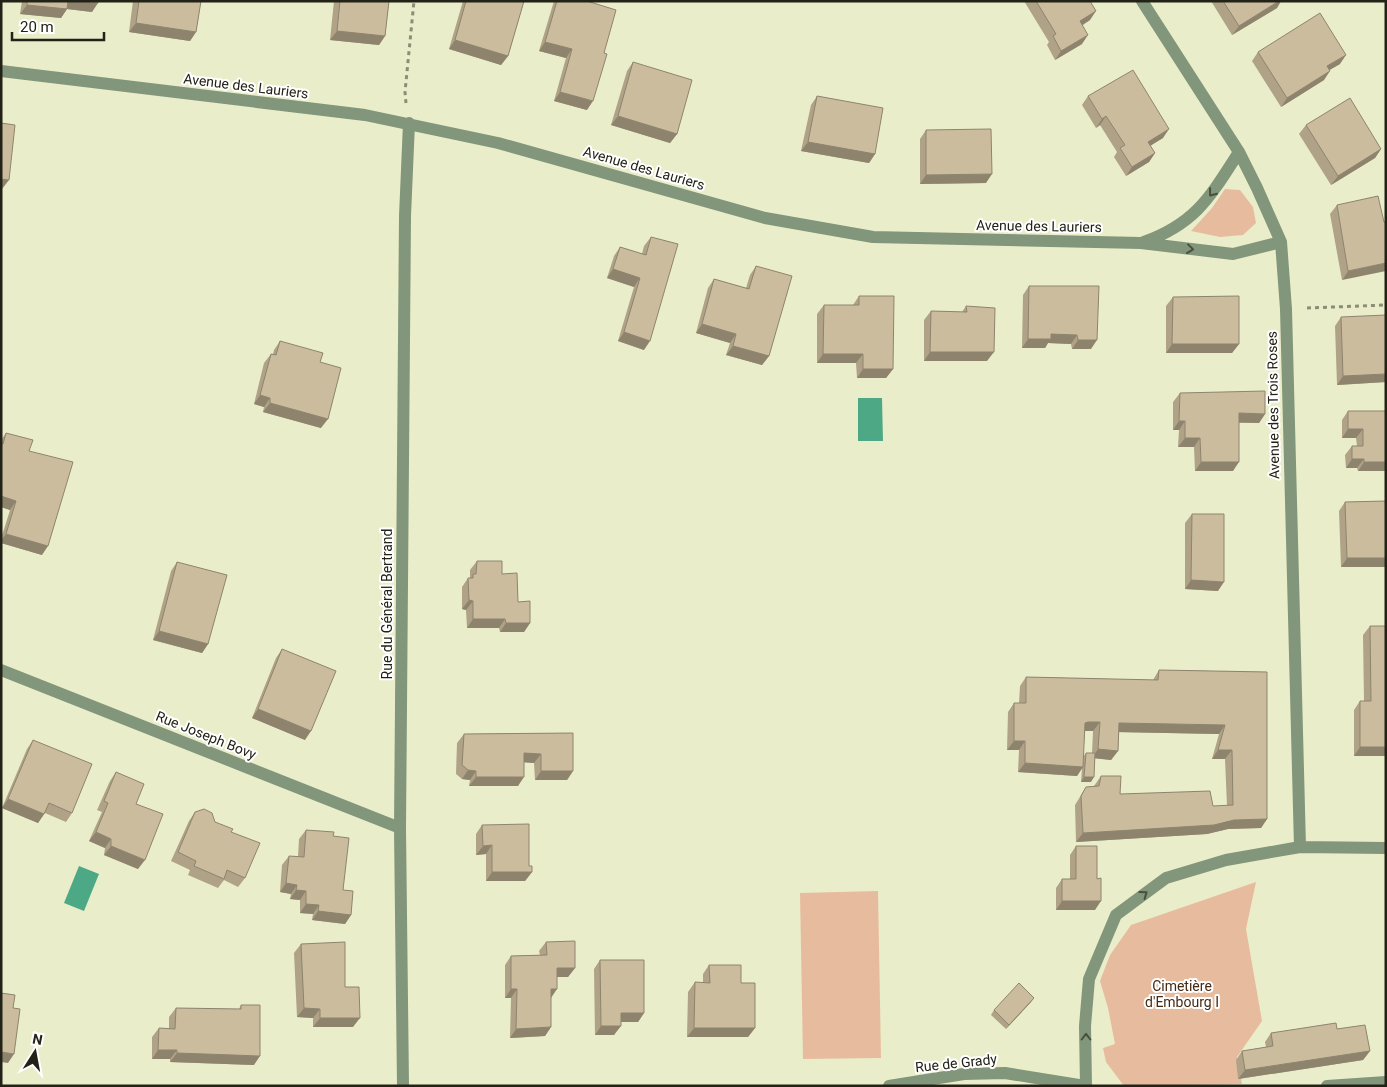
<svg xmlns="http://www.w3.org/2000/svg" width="1387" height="1087" font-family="Roboto,sans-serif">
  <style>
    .green { fill: #e7bc9e }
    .water { fill: #4da985 }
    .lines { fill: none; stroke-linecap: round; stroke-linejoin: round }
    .path { stroke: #8b8d75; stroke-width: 3; stroke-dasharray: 4 4; stroke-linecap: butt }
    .minor { stroke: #81967a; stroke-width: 12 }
    .wall { fill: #afa287; fill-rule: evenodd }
    .shaded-wall { fill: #8e846e }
    .building { fill: #cbbc9d; stroke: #8e846e }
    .oneway { stroke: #48503e }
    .labels { text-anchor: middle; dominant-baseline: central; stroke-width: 4; stroke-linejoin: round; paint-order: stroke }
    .street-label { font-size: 14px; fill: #222216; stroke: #fff }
    .park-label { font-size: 14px; fill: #442913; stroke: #fff }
  </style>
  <rect width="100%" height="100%" fill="#eaedca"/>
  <path class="green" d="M1225 189 1240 190 1253 207 1256 223 1243 235 1220 237 1191 231 1212 208Z
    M1256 882 1246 929 1262 1021 1237 1057 1238 1079H1241L1242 1084 1124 1086 1106 1062 1103 1048 1115 1044 1108 1008 1100 981 1110 955 1131 925Z
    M878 891 881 1058 803 1059 800 893Z"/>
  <path class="water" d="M858 398H882L883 441H858Z
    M79 866 99 874 84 911 64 903Z"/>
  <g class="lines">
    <path class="path" d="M406 103 405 92 414 1
      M1307 308 1386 305"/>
    <path class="minor" d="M1142 1 1239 152 1257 188 1281 242 1286 309 1300 847
      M1 71 365 115 498 143 765 218 873 237 1141 243 1233 254 1281 242
      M1144 242C1196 223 1210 197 1239 152
      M1 670 400 828
      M403 1086 400 828 405 216 409 123
      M889 1086 964 1074 1005 1073 1085 1086
      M1086 1086 1085 1026 1089 979 1116 915 1166 878 1226 860 1300 847 1386 848
      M1327 1086 1386 1082"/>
  </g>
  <path class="wall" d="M22 1H98L92 12 67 9 61 18 20 14Z
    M133 1H201L196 32 190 41 129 32Z
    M334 1H389L385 36 379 45 330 40Z
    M463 1H524L508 56 501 65 449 49Z
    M554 1H587V110L554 101 566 58 539 51Z
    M1024 1H1090V20L1083 25 1082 44 1055 60 1047 45 1049 42Z
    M1211 1H1281L1277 8 1232 35Z
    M1258 52 1340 64 1329 70 1324 80 1281 107 1252 61Z
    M633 62 677 134 670 143 611 125 627 71Z
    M817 96 875 154 869 163 801 151 811 105Z
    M1088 96 1163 138 1150 145 1155 153 1149 162 1126 176 1114 157 1117 152 1100 125 1096 128 1082 105Z
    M1306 125 1381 149 1375 158 1331 185 1299 134Z
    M926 130 986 183 920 184V139Z
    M1337 205 1384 222 1342 280 1330 214Z
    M651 237 644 350 618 341 634 287 607 278 614 256 620 247 642 254 644 246Z
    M756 266 769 356 762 365 726 355 730 343 696 333 708 288 714 279 746 288 750 275Z
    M1029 286 1091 349H1072L1071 344 1048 343 1045 348H1022L1023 295Z
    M859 296 893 369 886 378H857L856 363H817V314L824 305H853Z
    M1173 297 1239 344 1232 353H1166V306Z
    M966 306 987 361H924V320L931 311 962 312Z
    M1341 317 1386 382 1337 385 1335 326Z
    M280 341 320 362 321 428 263 412 264 407 254 404 264 363 271 354H273L274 350Z
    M1180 393 1265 414 1259 423H1239L1233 471H1195L1194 447H1178L1179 430H1173V402Z
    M1348 411H1386V471H1358L1357 468H1346L1345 455 1352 446H1357L1356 438H1342V420Z
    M6 433 29 451 42 555 1 543V539L10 510 1 507V440Z
    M1386 501V567H1341L1339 511 1345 502Z
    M1192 514 1218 591 1185 589V523Z
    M477 561 502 574 530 623 524 632H500L499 628H467L466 610 462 609V587L468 578H470V570Z
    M177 562 208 644 202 653 153 640 171 571Z
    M1370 626H1386V756H1354V710L1360 701H1364L1363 635Z
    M282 649 305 740 252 718 276 658Z
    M1159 670 1267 672V819L1261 828 1228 829 1207 834 1076 842 1075 805 1086 787 1094 786 1101 776 1120 794 1213 806H1227L1225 759H1212L1219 734 1119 732 1118 751 1111 760 1095 758 1091 782H1081L1082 768 1077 776 1018 772 1019 750H1007L1008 712 1014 703H1019L1020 686 1026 677 1153 680ZM1085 731H1093L1092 753H1086L1083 757Z
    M573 733V771L567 780H535L534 763 524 762 518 786H469L470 780 462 779 456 774 457 743 464 734Z
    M33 740 72 813 66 822 45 813 38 823 2 808 27 749Z
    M116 772 136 804 138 869 104 855 105 848 89 841 102 812 97 810 110 781Z
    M195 812 215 822 231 832 245 878 238 887 224 880 218 888 188 875 190 870 171 861 189 821Z
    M482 825 529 866 532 872 525 881H486V854L476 855V834Z
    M306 830 333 836 343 890 351 915 345 924 312 920 313 914 300 913V900L290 899 291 894 280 892 282 865 289 856 298 857 299 839Z
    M1076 846 1097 879 1095 910H1056V888L1062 879H1070V855Z
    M546 942 575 968 568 977H557L551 998V1027L545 1036 510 1038 511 998H505V965L511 956 540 955 539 951Z
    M301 944 345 987 353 1027H313V1018L297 1017 294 953Z
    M600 960 644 1013 638 1022H621L614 1035H595L594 969Z
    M709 965 741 983 755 1028 748 1037H687L688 992 695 982 703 983V974Z
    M1031 1002 1006 1029 991 1015 994 1010Z
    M241 1005 254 1065 170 1062V1059H152V1037L159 1028H169V1017L176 1008 239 1009Z
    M1337 1029 1370 1051 1363 1060 1238 1079 1236 1060 1242 1051 1266 1047 1265 1042 1271 1033Z"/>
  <path class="shaded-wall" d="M68 1H80L98 3 92 12 67 9 61 18 20 14 27 5Z
    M1279 1H1281L1277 8 1232 35 1239 26Z
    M1096 11 1090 20 1074 30 1080 21Z
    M136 23 196 32 190 41 129 32Z
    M337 31 385 36 379 45 330 40Z
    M1088 35 1082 44 1055 60 1061 51Z
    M455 40 508 56 501 65 449 49Z
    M545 42 572 49 566 58 539 51Z
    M1346 55 1340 64 1321 75 1327 66Z
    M1330 71 1324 80 1281 107 1287 98Z
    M560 92 593 101 587 110 554 101Z
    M618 116 677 134 670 143 611 125Z
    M1106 116 1100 125 1096 128 1102 119Z
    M1169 129 1163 138 1142 151 1148 142Z
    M808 142 875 154 869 163 801 151Z
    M1381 149 1375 158 1331 185 1338 176Z
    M1155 153 1149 162 1126 176 1132 167Z
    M992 174 986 183 920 184 926 175Z
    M1 179 9 180 2 189 1 188Z
    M1386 263V271L1342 280 1348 271Z
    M613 269 640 278 634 287 607 278Z
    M702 324 736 334 730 343 696 333Z
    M624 332 650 341 644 350 618 341Z
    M1051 334 1077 335 1071 344 1048 343 1045 348H1022L1028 339Z
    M1078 340H1097L1091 349H1072Z
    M1172 344H1239L1232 353H1166Z
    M733 346 769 356 762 365 726 355Z
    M930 352H994L987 361H924Z
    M823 354H863L856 363H817Z
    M863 369H893L886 378H857Z
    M1386 374V382L1337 385 1343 376Z
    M260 395 270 398 264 407 254 404Z
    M270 403 328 419 321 428 263 412Z
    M1239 413 1265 414 1259 423 1232 422Z
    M1179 421H1185L1179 430H1173Z
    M1348 429H1363L1356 438H1342Z
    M1185 438H1200L1194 447H1178Z
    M1352 459H1364L1357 468H1346Z
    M1201 462H1239L1233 471H1195Z
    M1364 462H1386V471H1358Z
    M1 496 16 501 10 510 1 507Z
    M6 534 48 546 42 555 1 543V541Z
    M1347 558H1386V567H1341Z
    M1191 580 1224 582 1218 591 1185 589Z
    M469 600 473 601 466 610 462 609Z
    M473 619H505L499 628H467Z
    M506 623H530L524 632H500Z
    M159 631 208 644 202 653 153 640Z
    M258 709 311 731 305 740 252 718Z
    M1088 722H1100L1093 731H1082L1085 723Z
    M1119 723 1225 725 1219 734 1113 732Z
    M1014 741H1025L1019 750H1007Z
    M1360 747H1386V756H1354Z
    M1098 749 1118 751 1111 760 1092 758Z
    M1218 750H1232L1225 759H1212Z
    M524 753 541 754 534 763 518 762Z
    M1025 763 1083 767 1077 776 1018 772Z
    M468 770 476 771 470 780 462 779Z
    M541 771H573L567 780H535Z
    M476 777H524L518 786H469Z
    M1084 777H1094L1091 782H1081Z
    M8 799 44 814 38 823 2 808Z
    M1267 819 1261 828 1228 829 1207 834 1076 842 1083 833 1234 820Z
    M96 832 111 839 105 848 89 841Z
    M492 845 486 854 476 855 483 846Z
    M111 846 145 860 138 869 104 855Z
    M492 872H532L525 881H486Z
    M286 883 297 885 291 894 280 892Z
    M296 890 306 891 300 900 290 899Z
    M1062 901H1101L1095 910H1056Z
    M306 904 319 905 313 914 300 913Z
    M318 911 351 915 345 924 312 920Z
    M557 968H575L568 977H551Z
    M511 989H517L511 998H505Z
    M551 989H557L551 998Z
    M1034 998 1031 1002 1006 1029 1009 1025Z
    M304 1008 320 1009 313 1018 297 1017Z
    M621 1013H644L638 1022H615Z
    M320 1018H360L353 1027H313Z
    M601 1026H621L614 1035H595Z
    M551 1027 545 1036 510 1038 516 1029Z
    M694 1028H755L748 1037H687Z
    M158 1050H177L170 1059H152Z
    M1370 1051 1363 1060 1238 1079 1245 1070Z
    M1 1052 14 1054 8 1063 1 1062Z
    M177 1053 260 1056 254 1065 170 1062Z"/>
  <path class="building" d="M27 1H68L67 9 27 5Z
    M80 1H98V3Z
    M139 1H201L196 32 136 23Z
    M340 1H389L385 36 337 31Z
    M466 1H524L508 56 455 40Z
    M557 1H587L616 10 604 53 607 54 593 101 560 92 572 49 545 42Z
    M1036 1H1090L1096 11 1080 21 1088 35 1061 51 1053 36 1056 34Z
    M1223 1H1279L1239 26Z
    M1320 13 1346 55 1327 66 1330 71 1287 98 1258 52Z
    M633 62 692 80 677 134 618 116Z
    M1133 70 1169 129 1148 142 1155 153 1132 167 1120 148 1125 145 1106 116 1102 119 1088 96Z
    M817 96 883 108 875 154 808 142Z
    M1350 98 1381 149 1338 176 1306 125Z
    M1 123 15 125 9 180 1 179Z
    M991 129 992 174 926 175V130Z
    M1378 196 1384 222H1386V263L1348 271 1337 205Z
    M651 237 678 244 650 341 624 332 640 278 613 269 620 247 646 255Z
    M756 266 792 276 769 356 733 346 736 334 702 324 714 279 749 289Z
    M1029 286H1099L1097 340H1078L1077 335 1051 334V339H1028Z
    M859 296H894L893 369H863V354H823L824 305H859Z
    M1239 296V344H1172L1173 297Z
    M966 306 995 308 994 352H930L931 311 967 312Z
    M1386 315V374L1343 376 1341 317Z
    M280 341 323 353 320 362 341 368 328 419 270 403V398L260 395 271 354 276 355Z
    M1265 391V414L1239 413V462H1201L1200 438H1185V421H1179L1180 393Z
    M1348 411H1386V462H1364V459H1352V446H1363V429H1348Z
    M6 433 33 440 29 451 73 462 48 546 6 534 16 501 1 496V444H3Z
    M1386 501V558H1347L1345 502Z
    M1192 514H1224V582L1191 580Z
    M477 561H502V574L517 573 518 602 530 601V623H506L505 619H473V601L469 600 468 578H473V574H476Z
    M177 562 227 575 208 644 159 631Z
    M1370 626H1386V747H1360V701H1371Z
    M282 649 336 671 311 731 258 709Z
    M1159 670 1267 672V819L1234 820 1214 825 1083 833 1081 796 1086 787 1099 786 1101 776H1121L1120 794 1210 791 1213 806 1233 805 1232 750H1218L1225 725 1119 723 1118 751 1098 749 1100 722H1088L1085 723 1083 767 1025 763V741H1014V703H1026V677L1158 680Z
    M573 733V771H541V754L524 753V777H476V771L468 770 462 765 464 734Z
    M33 740 92 764 72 813 49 803 44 814 8 799Z
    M1086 753H1095L1094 777H1084Z
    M116 772 144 784 136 804 163 814 145 860 111 846V839L96 832 108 803 104 801Z
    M204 809 212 813 215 822 233 829 231 832 260 843 245 878 227 870 224 879 194 866 196 861 178 852 195 812Z
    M529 824V866H532V872H492V845L483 846 482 825Z
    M306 830 334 832 333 836 349 838 343 890 353 891 351 915 318 911 319 905 306 904V891L296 890 297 885 286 883 289 856 304 857Z
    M1076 846H1097V879L1101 878V901H1062V879H1076Z
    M575 941V968H557V989H551V1027L516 1029 517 989H511V956L547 955 546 942Z
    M345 942V987H359L360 1018H320V1009L304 1008 301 944Z
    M600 960H644V1013H621V1026H601Z
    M709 965H741V983H755V1028H694L695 982 710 983Z
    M1019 983 1034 998 1009 1025 994 1010Z
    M1 993 15 995 13 1008 20 1009 14 1054 1 1052Z
    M241 1005H260V1056L177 1053V1050H158L159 1028 175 1029 176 1008 241 1009Z
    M1336 1023 1337 1029 1365 1025 1370 1051 1245 1070 1242 1051 1273 1046 1271 1033Z"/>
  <defs><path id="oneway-chevron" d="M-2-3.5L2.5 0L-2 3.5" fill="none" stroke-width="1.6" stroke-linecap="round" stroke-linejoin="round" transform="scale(1.25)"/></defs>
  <g class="oneway">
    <use href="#oneway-chevron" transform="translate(1212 193) rotate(128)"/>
    <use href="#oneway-chevron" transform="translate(1190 249) rotate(7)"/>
    <use href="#oneway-chevron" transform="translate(1144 894) rotate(-36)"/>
    <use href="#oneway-chevron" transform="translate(1086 1037) rotate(-90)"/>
  </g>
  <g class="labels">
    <g class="street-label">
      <text transform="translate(246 86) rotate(7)">Avenue des Lauriers</text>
      <text transform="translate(644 168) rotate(16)">Avenue des Lauriers</text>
      <text transform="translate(1039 226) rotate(1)">Avenue des Lauriers</text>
      <text transform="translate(1273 405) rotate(-91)">Avenue des Trois Roses</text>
      <text transform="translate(387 604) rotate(-90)">Rue du Général Bertrand</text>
      <text transform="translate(206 735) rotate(22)">Rue Joseph Bovy</text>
      <text transform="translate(956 1063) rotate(-6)">Rue de Grady</text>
    </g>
    <g class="park-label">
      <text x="1182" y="986">Cimetière<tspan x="1182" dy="16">d'Embourg I</tspan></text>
    </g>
  </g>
  <rect width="1387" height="1087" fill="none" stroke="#222216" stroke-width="5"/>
  <g transform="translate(35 1052) rotate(11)" stroke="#ffffff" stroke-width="4" paint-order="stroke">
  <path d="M0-4L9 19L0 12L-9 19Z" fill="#222216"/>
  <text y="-8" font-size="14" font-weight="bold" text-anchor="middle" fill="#222216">N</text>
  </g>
  <path d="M12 32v8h92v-8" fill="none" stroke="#222216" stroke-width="2.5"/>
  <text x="20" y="32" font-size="15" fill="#222216" stroke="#ffffff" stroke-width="4" paint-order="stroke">20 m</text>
</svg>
